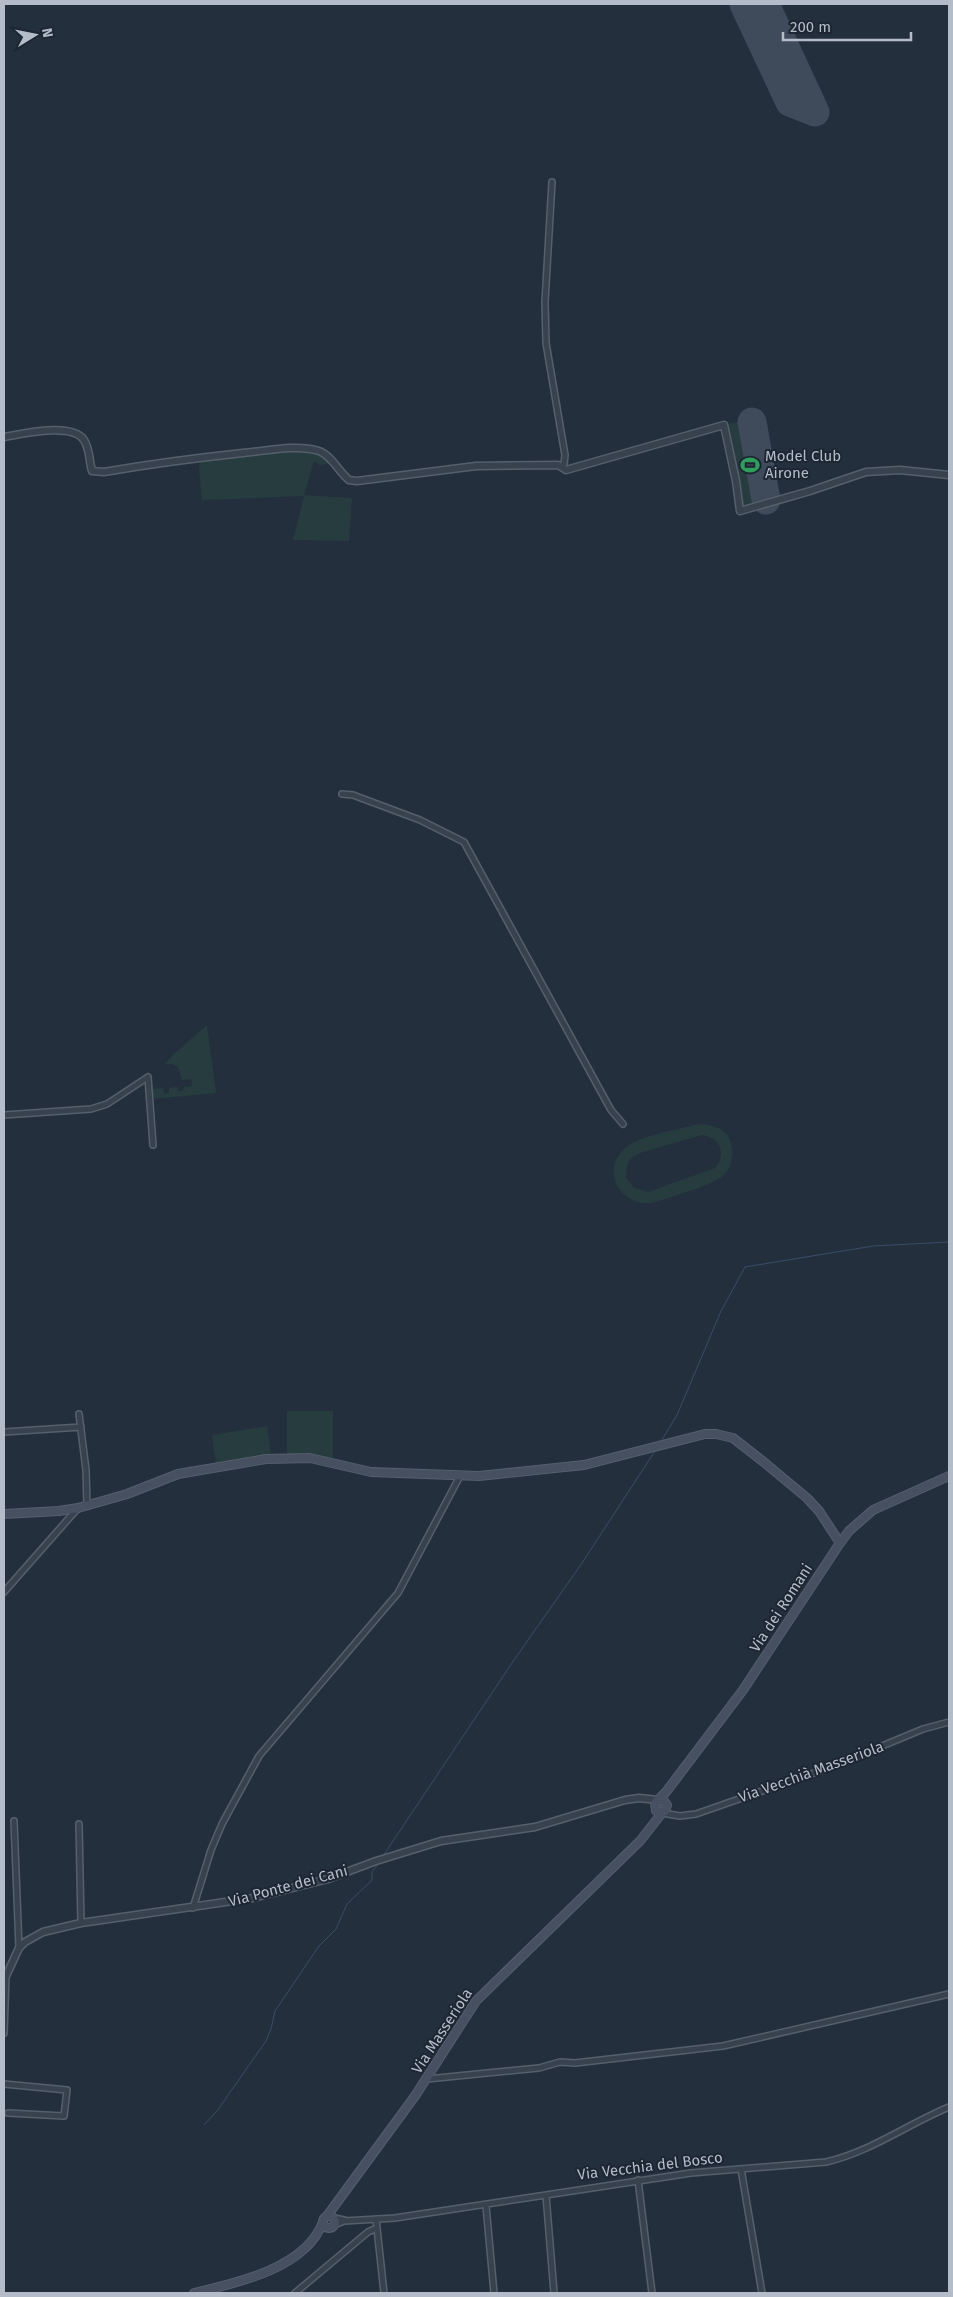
<svg xmlns="http://www.w3.org/2000/svg" width="953" height="2297" font-family="'Fira Sans',sans-serif">
  <style>
    .green { fill: #263c3f; fill-rule: evenodd }
    .lines { fill: none; stroke-linecap: round; stroke-linejoin: round }
    .stream { stroke: #394c67; stroke-width: 1 }
    .runway { stroke: #3f4a5a; stroke-width: 29 }
    .minor-casing { stroke: #565f6c; stroke-width: 8 }
    .tertiary-casing { stroke: #565f6c; stroke-width: 9 }
    .secondary-casing { stroke: #565f6c; stroke-width: 10 }
    .minor { stroke: #38414e; stroke-width: 5 }
    .tertiary { stroke: #38414e; stroke-width: 6 }
    .secondary { stroke: #465061; stroke-width: 8 }
    .labels { text-anchor: middle; dominant-baseline: central; stroke-width: 4; stroke-linejoin: round; paint-order: stroke }
    .poi-label { font-size: 15px; fill: #b4bcc9; stroke: #1d2633; text-anchor: start }
    .street-label { font-size: 15px; fill: #b4bcc9; stroke: #1d2633 }
  </style>
  <rect width="100%" height="100%" fill="#242f3e"/>
  <path class="green" d="M758 419 772 500 742 507 726 424Z
    M277 452 317 453 330 463 320 465 314 461 304 495 352 498 349 541 293 540 304 496 202 500 199 469 200 460 259 453 260 456H263L264 453Z
    M207 1025 216 1093 152 1099 151 1089 163 1088 164 1094 169 1093V1088L178 1087V1091H183L184 1087 192 1086 191 1079 182 1080 178 1067 172 1064H165L174 1054Z
    M698 1124C711 1125 725 1127 730 1140 735 1152 732 1171 720 1178 706 1187 676 1195 659 1201 627 1212 598 1176 623 1150 638 1135 678 1130 698 1124ZM702 1135C720 1137 727 1155 715 1168L648 1192 634 1188 626 1178 627 1165 630 1159 640 1153Z
    M287 1411H333V1461L287 1455Z
    M267 1426 271 1454 216 1463 212 1435Z"/>
  <g class="lines">
    <path class="stream" d="M660 1443 677 1415 721 1311 745 1267 873 1246 949 1242
      M383 1856 514 1660 582 1563 655 1451
      M204 2125 217 2111 266 2041 271 2029 275 2011 319 1946 336 1929 347 1904 372 1880V1872L378 1864"/>
    <path class="runway" d="M744 4 790 102 815 112 765 4
      M752 422 766 500"/>
    <g class="minor-casing">
      <path id="minor" d="M552 182 545 302 546 343 565 455 564 464 561 466
        M342 794 353 795 420 820 464 842 611 1110 623 1124
        M4 1115 91 1109 107 1104 148 1077 153 1145
        M79 1414 86 1470 87 1506
        M4 1432 81 1427
        M4 1592 78 1508
        M662 1813 680 1816 696 1814 834 1766 923 1729 949 1722
        M14 1821 19 1948
        M79 1824 81 1923
        M193 1908 211 1850 222 1824 259 1756 398 1593 460 1476
        M4 2033 6 1976
        M427 2079 539 2068 560 2062 575 2063 723 2046 949 1994
        M4 2084 67 2090 64 2116 8 2113
        M741 2169 762 2293
        M638 2180 652 2293
        M546 2195 554 2293
        M486 2206 494 2293
        M334 2218 344 2220
        M376 2219 384 2293
        M334 2225 344 2221 395 2218 691 2173 826 2162C870 2152 908 2124 949 2107
        M295 2293 368 2232 377 2228"/>
    </g>
    <g class="tertiary-casing">
      <path id="tertiary" d="M4 437C22 434 72 422 84 440 90 449 89 461 92 471L104 472C150 464 196 458 243 453 267 451 296 444 319 451 331 455 339 472 349 480L357 481 476 466 558 465 566 470 724 425 736 481 740 511 810 491 866 472 900 470 949 475
        M4 1978 6 1976 19 1948 25 1942 43 1932 81 1923 253 1898 328 1879 376 1861 441 1841 535 1827 625 1800 639 1798 658 1800"/>
    </g>
    <g class="secondary-casing">
      <path id="secondary" d="M4 1514 59 1511 78 1508 127 1494 178 1474 266 1459 310 1458 371 1472 479 1476 584 1465 705 1434H716L733 1438 765 1463 807 1498 819 1511 840 1543
        M658 1800 664 1801 667 1805 665 1811 662 1813 656 1811 655 1803 666 1792 743 1690 840 1543 849 1531 873 1510 949 1476
        M327 2216 415 2096 476 2001 640 1841 662 1813
        M323 2222a6 6 0 1 1 12 0a6 6 0 1 1-12 0Z
        M194 2293C237 2283 306 2268 323 2222"/>
    </g>
    <use href="#minor" class="minor"/>
    <use href="#tertiary" class="tertiary"/>
    <use href="#secondary" class="secondary"/>
  </g>
  <defs>
    <g id="stadium-bare" transform="scale(1.5)"><path d="M0-5a6.5 5 0 1 0 0 10a6.5 5 0 1 0 0-10ZM-3.5-1.8h7v3.6h-7Z" fill="#2e9e5b" stroke="#1d2633" stroke-width="2.5" paint-order="stroke"/></g>
  </defs>
  <g fill-rule="evenodd">
    <use href="#stadium-bare" x="750" y="465"/>
  </g>
  <g class="labels">
    <g class="poi-label">
      <text x="765" y="456">Model Club<tspan x="765" dy="17">Airone</tspan></text>
    </g>
    <g class="street-label">
      <text transform="translate(781 1608) rotate(-57)">Via dei Romani</text>
      <text transform="translate(811 1772) rotate(-20)">Via Vecchià Masseriola</text>
      <text transform="translate(288 1886) rotate(-15)">Via Ponte dei Cani</text>
      <text transform="translate(442 2031) rotate(-57)">Via Masseriola</text>
      <text transform="translate(650 2166) rotate(-7)">Via Vecchia del Bosco</text>
    </g>
  </g>
  <rect width="953" height="2297" fill="none" stroke="#b4bcc9" stroke-width="10"/>
  <g transform="translate(35 35) rotate(80)" stroke="#1d2633" stroke-width="4" paint-order="stroke">
  <path d="M0-4L9 19L0 12L-9 19Z" fill="#b4bcc9"/>
  <text y="-8" font-size="14" font-weight="bold" text-anchor="middle" fill="#b4bcc9">N</text>
  </g>
  <path d="M783 32v8h128v-8" fill="none" stroke="#b4bcc9" stroke-width="2.5"/>
  <text x="790" y="32" font-size="15" fill="#b4bcc9" stroke="#1d2633" stroke-width="4" paint-order="stroke">200 m</text>
</svg>
